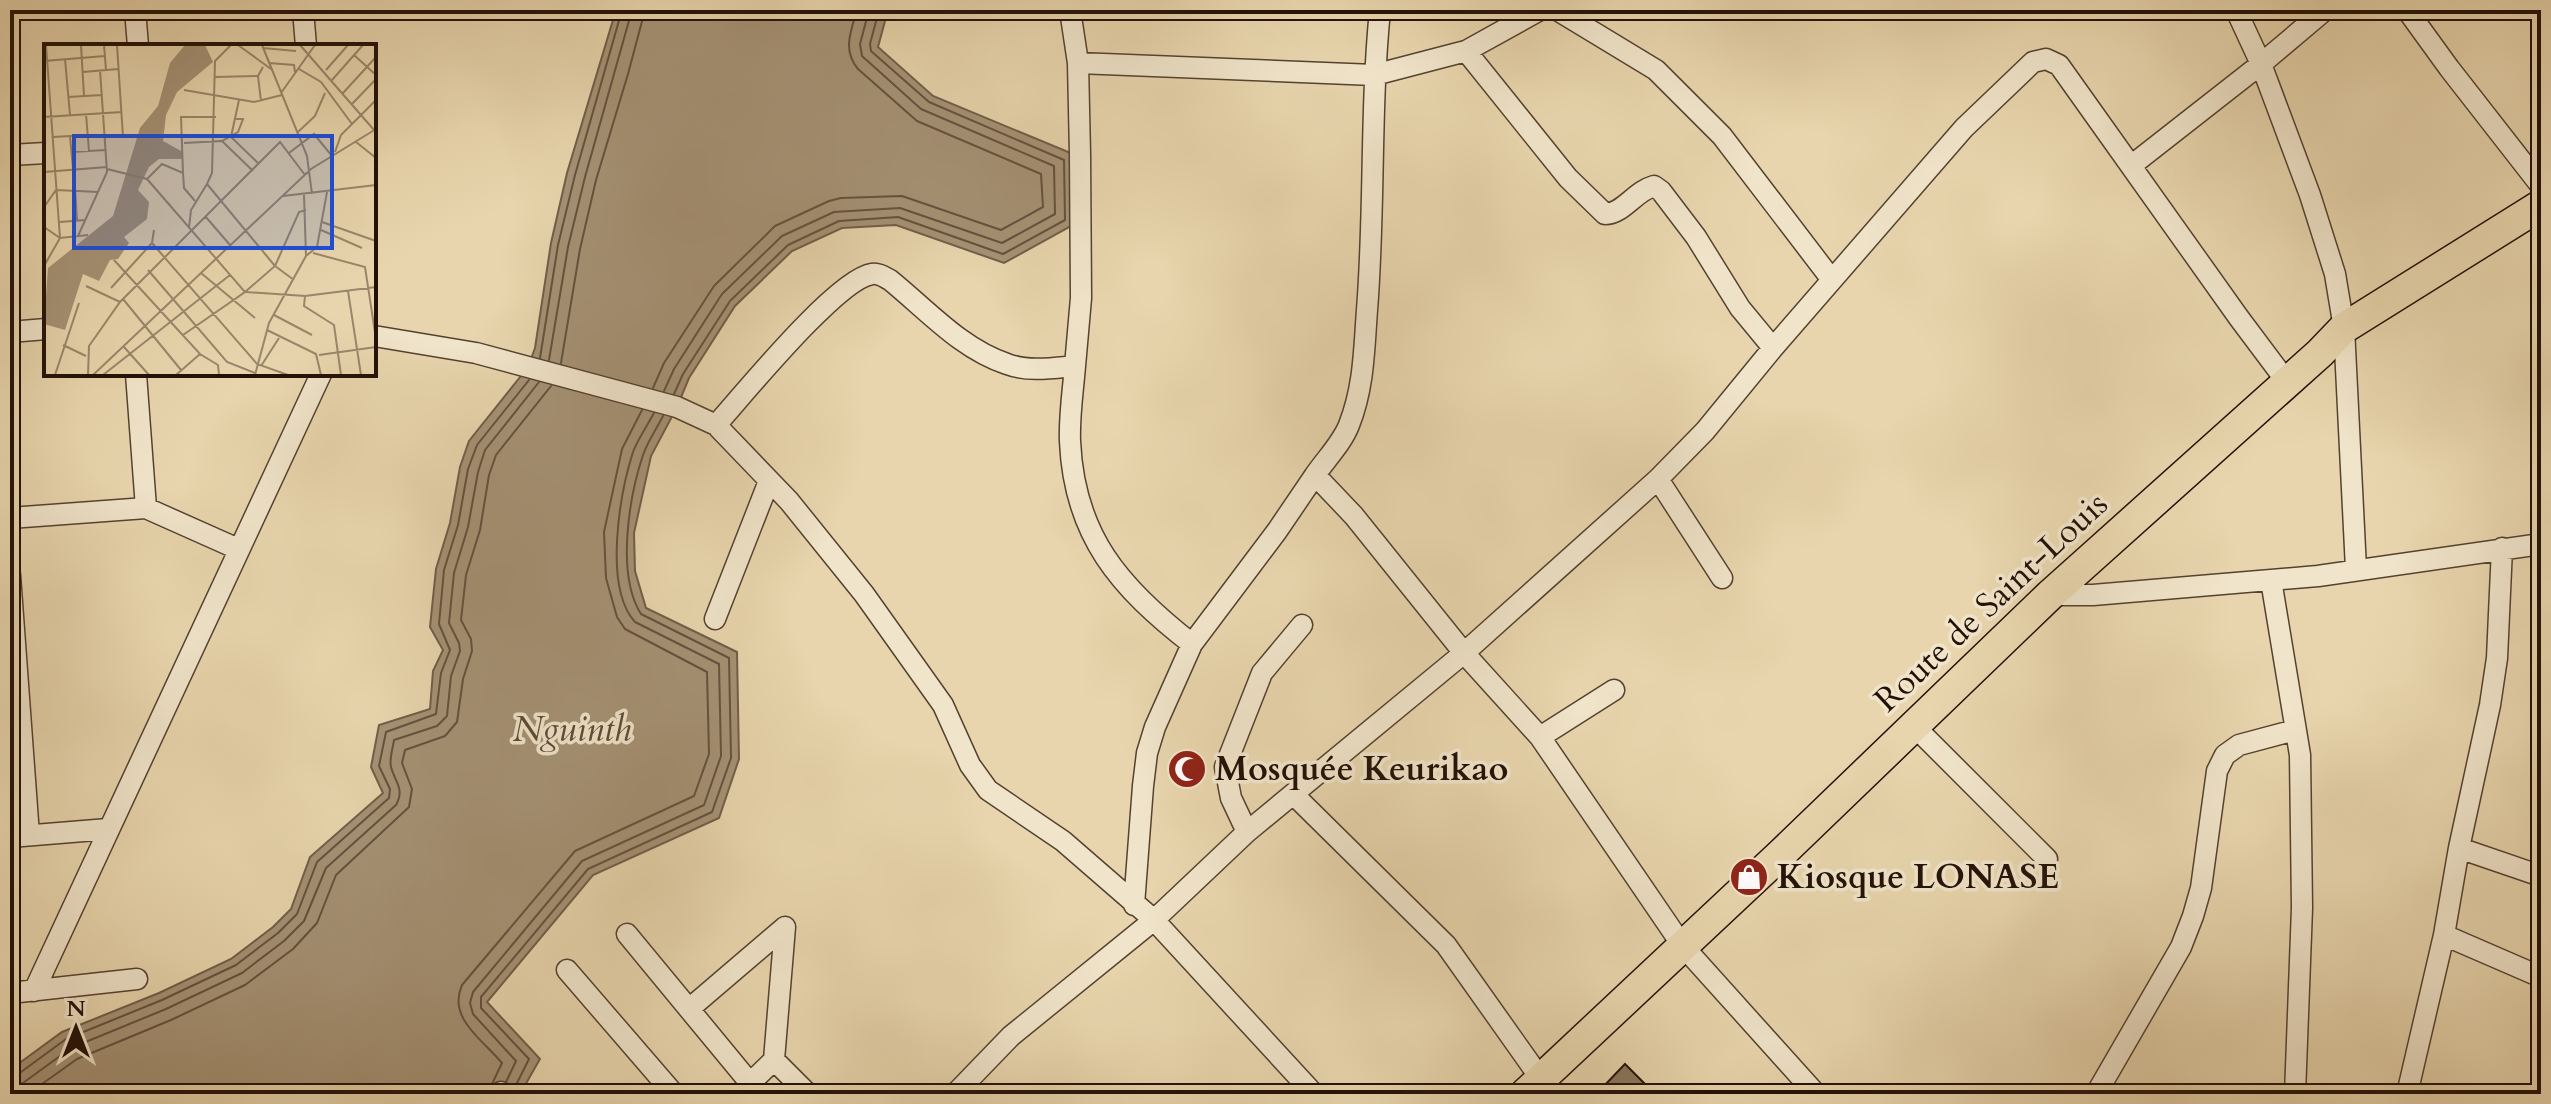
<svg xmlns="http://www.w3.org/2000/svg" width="2551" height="1104" font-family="Cardo,serif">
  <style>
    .water { fill: #a59275; stroke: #715e49; stroke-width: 2 }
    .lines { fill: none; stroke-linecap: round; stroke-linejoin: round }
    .shore { stroke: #64523e; stroke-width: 2 }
    .building { fill: #89775d; stroke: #231107; stroke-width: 2 }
    .street-casing { stroke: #544230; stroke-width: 23 }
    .primary-casing { stroke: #231107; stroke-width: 33 }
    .street { stroke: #f0e4ca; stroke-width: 20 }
    .primary { stroke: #e8d5ad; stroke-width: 30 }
    .labels { text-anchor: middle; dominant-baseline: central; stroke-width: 7; stroke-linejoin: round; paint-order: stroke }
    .street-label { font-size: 34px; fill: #231107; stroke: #f0e4ca }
    .poi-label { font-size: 34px; font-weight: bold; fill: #231107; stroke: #f0e4ca; text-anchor: start }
    .water-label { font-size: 36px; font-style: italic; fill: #5e4b38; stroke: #f0e4ca }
    .inset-road { fill: none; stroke: #99876b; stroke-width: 2 }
    .view { fill: #1d4ed8; fill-opacity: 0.15; stroke: #1d4ed8; stroke-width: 4 }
    .inset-edge { fill: none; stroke: #231107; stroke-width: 4 }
  </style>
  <rect width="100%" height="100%" fill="#e8d5ad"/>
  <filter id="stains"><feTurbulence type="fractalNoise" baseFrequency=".0025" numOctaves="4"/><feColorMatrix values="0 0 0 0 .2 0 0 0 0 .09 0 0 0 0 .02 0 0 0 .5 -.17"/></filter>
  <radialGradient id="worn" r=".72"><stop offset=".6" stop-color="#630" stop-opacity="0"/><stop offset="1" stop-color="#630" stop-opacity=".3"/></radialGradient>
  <path class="water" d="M616 10H888L878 47 933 96 1073 154V225L1004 263 896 225 842 228 792 251 735 306 689 378 677 407 651 456 634 533 635 571 646 608 737 652 739 759 719 818 593 875 487 1002 540 1059 520 1094H10V1070L62 1032 159 993 231 959 273 927 291 909 310 857 383 793 371 767 379 725 430 709 433 671 443 650 430 627 436 569 450 523 460 467 469 441 528 367 535 348 551 243 567 173Z"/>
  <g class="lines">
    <path class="shore" d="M540 358 558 245 575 175 622 10
      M549 360 568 247 585 177 632 10
      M561 363 580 249 596 180 628 74 645 10
      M653 388 664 363 714 286 775 226 829 201 841 198 902 196 1001 230 1043 207 1041 174 917 121 858 69C842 50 851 31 857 10
      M664 391 674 369 722 294 782 236 834 212 900 208 1002 243 1055 214 1054 166 921 109 862 56 860 44 869 10
      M674 394 683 374 730 301 788 245 839 221 898 217 1003 254 1065 220 1064 160 929 102 871 51 870 44 879 10
      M10 1076 17 1075 66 1039 162 1000 236 965 278 933 297 914 317 862 389 798 390 789 379 766 386 732 436 714 441 673 450 650 439 624 444 570 458 525 468 469 477 445 529 380
      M506 1082 516 1061 473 1014 470 1003 473 992 582 861 704 805 721 756 719 664 635 622C603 587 620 493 633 452 638 439 647 426 654 413
      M492 1084 502 1063C483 1040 447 1018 462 985L575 851 694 796 709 754 707 672 625 629 617 617 606 578 604 532 622 449 642 410
      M10 1086 23 1083 71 1048 166 1009 242 973 284 941 304 921 326 868 396 805C405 789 395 782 391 767 389 759 393 748 394 740L437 726 447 716 451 676 460 651 459 643 449 623 454 573 468 527 478 472 485 450 539 382
      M514 1089 529 1059 481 1008V997L588 869 712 812 731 758 729 658 641 614C616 575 629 497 643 455 648 441 657 428 663 416
      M28 1094 77 1059 171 1020 245 985 293 949 317 923 336 875 409 807 412 789 402 763 405 750 445 736 457 722 463 679 472 651 471 639 461 620 466 575 480 530 489 475 496 455 551 386"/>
  </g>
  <path class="building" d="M1625 1064 1655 1094H1603L1600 1090Z"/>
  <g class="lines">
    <g class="street-casing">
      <path id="street" d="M135 10 138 46
        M303 10 306 46
        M1557 10 1656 70 1722 136 1832 280
        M2236 10 2261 64 2310 195 2335 274 2344 328 2356 569
        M2407 10 2449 68 2541 186
        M1466 51 1568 178 1605 214C1623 214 1635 191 1654 186L1661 191 1696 237 1740 308 1773 348
        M1078 63 1374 75 1466 51 1540 10
        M10 155 46 153
        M2132 165 2261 64 2325 10
        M10 332 46 329
        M374 336 476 353 677 407 716 425 789 501 864 594 943 705 970 765 988 790 1063 841 1154 920 1314 1094
        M1075 366C1073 391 1069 416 1070 441 1074 536 1120 588 1192 644
        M136 374 146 508
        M716 425C743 395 837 279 872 274 879 273 884 277 890 280 926 309 961 349 1007 364 1028 372 1053 368 1075 366L1081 298 1080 155 1078 63 1070 10
        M1315 475C1326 459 1342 443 1349 425 1364 387 1364 350 1367 310 1375 210 1370 110 1380 10
        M1658 479 1722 578
        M10 518 146 508 238 549
        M10 575 29 835
        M2271 580 2300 755 2302 908 2295 1094
        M2050 595H2093L2318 576 2541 544
        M715 619 769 481
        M1914 726 2047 859
        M1540 737 1614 690
        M1294 795 1446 945 1541 1079
        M1247 832 1231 798 1225 767 1262 673 1302 625
        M10 837 108 829
        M2459 848 2541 876
        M1134 905 1143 786 1147 753 1155 727 1192 644 1277 531 1315 475 1354 516 1464 653 1540 737 1682 945 1816 1094
        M627 934 750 1083
        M2444 935 2541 977
        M567 970 674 1094
        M34 991 321 374
        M10 993 137 979
        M689 1009 785 927
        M774 1060 808 1094
        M501 1092 503 1094
        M739 1094 774 1060 785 927
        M955 1094 1011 1036 1154 920 1247 832 1464 653 1658 479 1705 431 1773 348 1964 128 2033 62 2046 59 2059 65 2239 318 2287 382
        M2096 1094 2181 947 2193 916 2201 888 2217 771 2225 755 2239 745 2295 730
        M2407 1094 2444 935 2459 848 2490 705 2497 658 2502 548"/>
    </g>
    <g class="primary-casing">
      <path id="primary" d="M1525 1094 1781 854 2050 595 2320 353 2344 328 2541 205"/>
    </g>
    <use href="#street" class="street"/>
    <use href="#primary" class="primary"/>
  </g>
  <defs>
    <g id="mosque-disc" transform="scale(2)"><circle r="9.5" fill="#8f2418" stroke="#f0e4ca"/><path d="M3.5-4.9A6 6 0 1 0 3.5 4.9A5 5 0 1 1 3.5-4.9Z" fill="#fff"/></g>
    <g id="shop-disc" transform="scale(2)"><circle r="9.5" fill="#8f2418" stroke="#f0e4ca"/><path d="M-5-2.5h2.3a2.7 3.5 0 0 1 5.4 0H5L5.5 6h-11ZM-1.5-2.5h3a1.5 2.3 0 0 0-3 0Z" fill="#fff"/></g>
  </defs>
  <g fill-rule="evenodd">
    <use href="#mosque-disc" x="1187" y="769"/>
    <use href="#shop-disc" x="1749" y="877"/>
  </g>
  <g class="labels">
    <g class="street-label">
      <text transform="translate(1991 602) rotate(-43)">Route de Saint-Louis</text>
    </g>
    <g class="poi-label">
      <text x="1215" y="769">Mosquée Keurikao</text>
      <text x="1777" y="877">Kiosque LONASE</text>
    </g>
    <g class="water-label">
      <text x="572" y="729">Nguinth</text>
    </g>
  </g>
  <g transform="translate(44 44)">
    <rect width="332" height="332" fill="#e8d5ad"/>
    <path d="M141 1H161L169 18 133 48 122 71 119 97 139 108V115H115L105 123 94 146 105 158 103 175 80 193 85 199 74 215 66 216 55 237 39 230 21 286 0 280 4 224 69 172 96 84 114 62 126 19Z" fill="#a59275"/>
    <path class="inset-road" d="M37 1 40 52M60 1 62 26M73 1 79 93M194 1 227 25M218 1 263 112 268 150M256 1 330 86M219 4 252 7M310 11 332 31M21 15 26 71M0 17 61 12M225 19 250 21 251 28M255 25 277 38 308 80M282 26 304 1M39 28 74 25M171 33 214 32M288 36 319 1M140 46 210 58 238 51M237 49 271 1M299 49 332 13M24 53 58 51M195 56 187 93 215 120M217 57 214 32 219 23M308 60 332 35M42 70 45 107M0 73 78 68M254 88 271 72 281 49M26 92 29 125M9 93 44 91M178 97 209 127M312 98 332 114M140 99 178 97 194 88 199 75H192M28 108 61 106M291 108 297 91 332 56M245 109 270 90 288 112M63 125 103 135 201 248 139 291M0 128 63 123M139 129 140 144 151 157M103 135 118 120 139 129 137 73H172M163 140 168 129 171 17 187 1M31 144 33 176M260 151 262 212M239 152 332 141M0 163 12 146 54 148M161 172 186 201M16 178 41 176M278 178 332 197M0 183 16 194 44 191M145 184 147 166 163 140 231 222 201 248 261 252 260 262 290 281 297 331M277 186 318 204M34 192 63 128 56 26M108 199 213 320 244 331M269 209 321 223 332 295M70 216 156 310 174 321 175 331M0 222 16 194 2 1M104 226 183 318 211 329M157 229 211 274M250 236 231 222 255 168 262 166M42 242 76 258M67 244 108 199 110 186M304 247 317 331M261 252 332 243M79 255 137 326M230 271 268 291M223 286 272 310 277 331M19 301 42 312M80 303 105 331M275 311 332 303M217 322 235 294M11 331 35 259M44 331 45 302 76 258 236 98 261 131M49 331 267 125 332 85M59 331 186 231M132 331 156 310M211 331 225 279 262 212 273 203 283 148"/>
    <path class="view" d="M30 92H288V204H30Z"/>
    <rect width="332" height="332" class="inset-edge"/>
  </g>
  <rect width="2551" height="1104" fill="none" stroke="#e8d5ad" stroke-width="40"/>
  <rect x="12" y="12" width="2527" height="1080" fill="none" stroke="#231107" stroke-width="4"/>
  <rect x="20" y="20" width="2511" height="1064" fill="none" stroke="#231107" stroke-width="2"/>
  <g transform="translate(76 1028)" stroke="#f0e4ca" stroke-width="6" paint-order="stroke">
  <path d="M0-6L14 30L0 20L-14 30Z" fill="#231107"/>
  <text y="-12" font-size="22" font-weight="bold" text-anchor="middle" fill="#231107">N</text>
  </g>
  <rect width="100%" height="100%" filter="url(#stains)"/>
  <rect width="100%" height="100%" fill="url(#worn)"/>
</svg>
